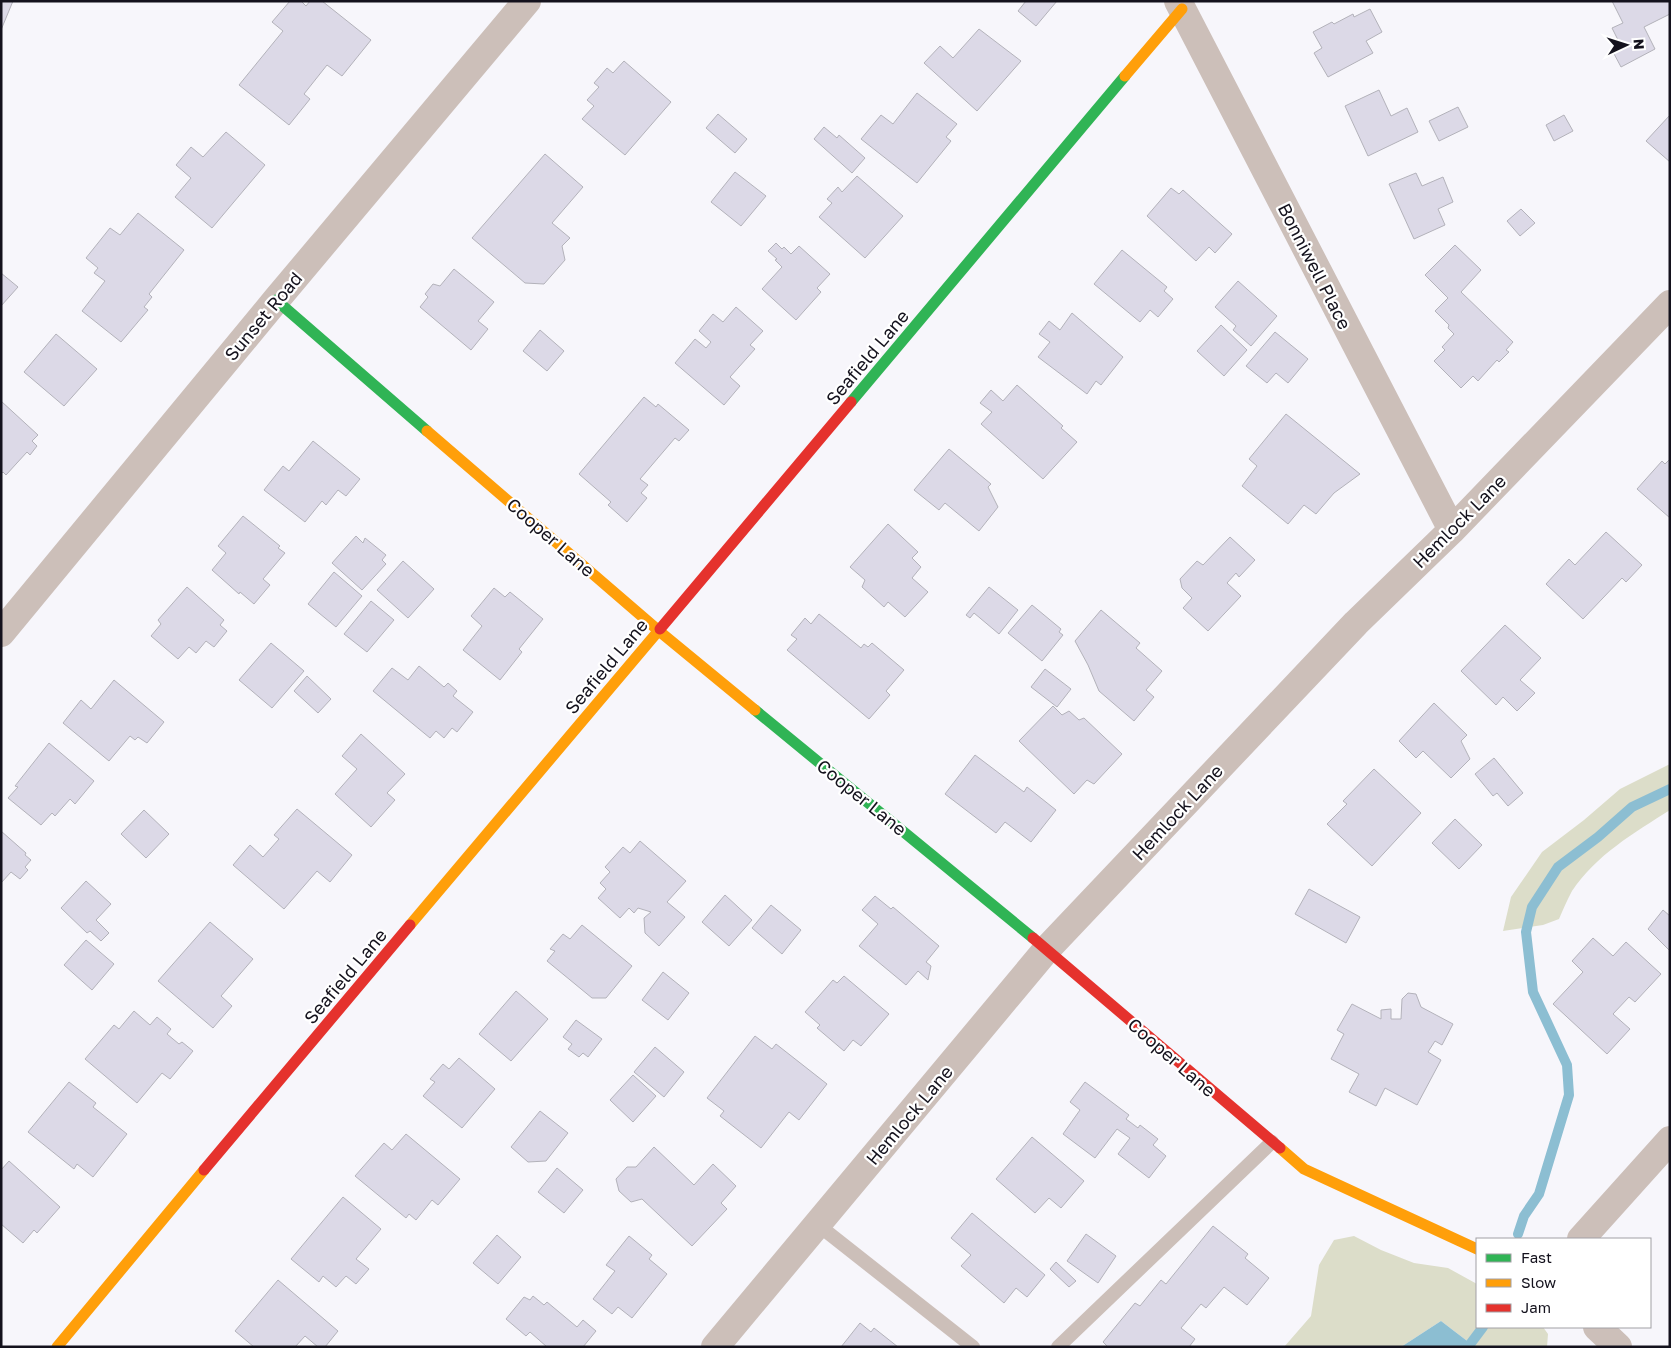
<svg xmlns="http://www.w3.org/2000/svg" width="1671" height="1348" font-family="'Golos Text',sans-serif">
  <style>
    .green { fill: #dcddc9 }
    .water { fill: #8cbed2 }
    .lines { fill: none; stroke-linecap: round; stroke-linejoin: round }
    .stream { stroke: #8cbed2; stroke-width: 10 }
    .building { fill: #dcd9e7; stroke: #b3b2ba }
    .lane { stroke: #ccbfb9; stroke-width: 14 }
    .street { stroke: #ccbfb9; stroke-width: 28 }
    .fast { stroke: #30b455; stroke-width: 11 }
    .slow { stroke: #ff9f0a; stroke-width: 11 }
    .jam { stroke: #e5322d; stroke-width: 11 }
    .labels { text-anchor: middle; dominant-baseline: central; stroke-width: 4.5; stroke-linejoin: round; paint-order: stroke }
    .street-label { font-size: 18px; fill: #14121d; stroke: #fff }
  </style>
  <rect width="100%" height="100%" fill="#f7f6fb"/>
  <path class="green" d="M1670 764V810C1634 833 1596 855 1572 891 1567 900 1563 910 1559 919L1543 925 1503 931 1511 897 1542 852 1584 820 1620 789Z
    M1354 1236 1381 1250 1414 1263 1448 1268 1477 1284V1327H1543L1548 1334 1547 1347H1475L1441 1321 1401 1347H1284L1311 1316 1319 1265 1334 1240Z"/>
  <path class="water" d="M1441 1321 1475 1347H1401Z"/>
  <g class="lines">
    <path class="stream" d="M1518 1234 1524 1216 1539 1194 1569 1095 1567 1065 1533 992 1526 932 1532 907 1558 867 1598 837 1632 807 1670 789
      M1468 1347 1483 1327"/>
  </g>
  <path class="building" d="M1 1H13L1 30Z
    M290 1H301L306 6 310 1H322L371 40 342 76 327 65 304 94 310 99 289 125 239 85 283 31 272 22Z
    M1026 1H1057L1036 26 1018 11Z
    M1612 1H1670V14L1644 27 1655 49 1621 67 1612 50 1621 46 1612 28 1623 23Z
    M1370 9 1382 32 1366 41 1373 53 1328 77 1314 53 1322 48 1313 32 1332 22 1334 24 1353 14 1354 17Z
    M979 29 1021 61 977 111 924 63 940 46 953 58Z
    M624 61 671 102 625 155 582 119 594 106 587 100 599 87 594 83 607 68 613 73Z
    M1379 90 1391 116 1407 108 1418 132 1368 156 1345 106Z
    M917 93 957 124 946 137 951 141 917 183 861 139 881 115 893 124Z
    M1458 107 1468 127 1439 141 1429 121Z
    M718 114 747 139 735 153 706 128Z
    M1564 115 1573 131 1554 141 1546 125Z
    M1670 115V162L1646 141Z
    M824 127 837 138 839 135 865 158 852 173 814 139Z
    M226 132 265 165 212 228 175 197 191 178 176 165 191 147 203 157Z
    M545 154 583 187 552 223 570 238 562 246 565 260 544 284 525 283 472 238Z
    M735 172 766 196 741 226 711 202Z
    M1416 173 1422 186 1443 177 1453 202 1438 209 1445 225 1414 239 1389 184Z
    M857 176 903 216 865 258 819 217 832 203 827 199 838 187 842 192Z
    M1171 188 1179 194 1183 190 1232 234 1215 253 1209 247 1196 261 1147 216Z
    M1521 209 1535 223 1520 236 1507 221Z
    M138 213 184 250 149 294 152 297 144 307 148 310 121 342 82 311 105 281 94 273 98 268 86 258 110 228 120 235Z
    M776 243 782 249 784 247 791 254 799 246 830 274 817 288 821 292 796 320 762 289 782 267 775 260 777 259 768 251Z
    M1455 245 1481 270 1461 292 1513 342 1506 350 1509 352 1499 362 1497 360 1478 381 1473 376 1461 388 1434 361 1445 350 1442 347 1454 334 1448 328 1449 325 1435 311 1448 298 1425 275Z
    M1122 250 1167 287 1164 291 1173 299 1158 317 1150 310 1140 322 1094 284Z
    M454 269 494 302 478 321 488 329 471 350 420 307 428 297 425 294 433 284 440 286Z
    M1 273 18 287 1 306Z
    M1238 281 1277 316 1251 346 1233 330 1236 326 1215 307Z
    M736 307 763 331 750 345 755 349 730 377 740 386 724 405 675 363 695 339 706 348 711 342 699 331 713 314 723 322Z
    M1072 313 1123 357 1101 385 1096 381 1087 394 1038 357 1050 342 1039 334 1049 321 1060 330Z
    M1221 325 1247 350 1224 376 1197 351Z
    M540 330 564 351 547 371 523 351Z
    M1275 332 1308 359 1288 383 1276 373 1267 383 1246 366Z
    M56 334 97 369 64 406 24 372Z
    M1017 385 1063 426 1061 428 1077 442 1043 479 981 424 992 412 980 403 991 390 1003 401Z
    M644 397 656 407 658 404 689 430 679 441 675 438 640 479 648 485 641 493 647 498 627 522 608 505 611 502 579 474Z
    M1 401 38 435 32 441 37 446 30 455 27 452 6 475 3 472 1 474Z
    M1286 414 1360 474 1334 493 1316 514 1304 505 1288 524 1242 486 1257 466 1249 459Z
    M313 441 360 479 346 496 338 490 326 505 322 501 305 522 264 490 283 466 289 471Z
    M949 449 991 484 988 487 998 507 979 531 945 503 939 510 914 490Z
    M1670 459V518L1637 489 1662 461 1665 464Z
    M243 516 280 546 278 548 285 553 263 579 270 585 254 604 240 592 239 594 212 570 226 553 218 546Z
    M888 524 918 552 912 558 921 567 912 578 928 592 905 617 888 602 884 607 862 587 865 580 850 567Z
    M1606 532 1642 565 1626 582 1622 578 1583 619 1546 584 1569 559 1575 565Z
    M356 536 363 543 365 538 386 555 382 560 386 564 362 590 332 563Z
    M1230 537 1255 560 1239 577 1236 573 1227 583 1241 596 1208 631 1183 608 1192 598 1182 588 1180 579 1197 561 1203 565Z
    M403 561 434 589 408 618 377 590Z
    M334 572 362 596 336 627 308 604Z
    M187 587 224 620 220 625 227 631 214 647 206 641 196 653 189 647 178 659 151 636 161 624 158 620Z
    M989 587 1018 610 999 634 974 613 970 618 966 615Z
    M494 588 505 597 510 592 543 619 519 649 522 652 500 680 463 650 482 626 471 616Z
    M371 601 394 620 367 652 344 634Z
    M1032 605 1061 629 1059 632 1063 635 1042 661 1008 633Z
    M1101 610 1140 643 1136 648 1162 671 1146 690 1154 697 1134 721 1099 691 1088 665 1075 641Z
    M819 614 861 648 864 644 868 647 872 643 904 670 886 691 890 695 869 719 787 650 797 639 791 635 805 618 811 624Z
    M1505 625 1541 658 1520 680 1535 693 1517 711 1503 697 1496 705 1461 671Z
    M271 643 304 671 272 708 239 680Z
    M419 666 444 687 448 683 457 691 453 696 473 712 457 732 452 728 444 738 436 731 430 738 373 691 392 668 408 680Z
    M1045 669 1071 689 1057 707 1031 687Z
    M307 676 331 699 318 713 294 691Z
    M114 680 164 722 147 743 138 737 135 740 130 736 109 761 63 723 81 700 91 709Z
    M1434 703 1467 735 1461 741 1470 759 1451 778 1423 751 1416 758 1399 741Z
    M1053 706 1062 715 1069 711 1079 720 1084 718 1122 754 1094 784 1087 780 1074 794 1019 741Z
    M361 734 405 774 387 793 395 800 371 827 335 794 357 769 342 756Z
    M49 743 94 781 75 804 70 799 55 816 52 813 41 825 8 798 18 787 15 786Z
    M975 755 1024 792 1027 787 1056 810 1031 842 1005 822 996 833 945 794Z
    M1494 758 1523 793 1508 806 1497 793 1493 796 1475 774Z
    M1374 769 1421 813 1372 866 1327 824 1347 804 1343 801Z
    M297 809 352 855 330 882 317 871 284 909 233 865 250 845 263 857 279 839 274 835Z
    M144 810 169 834 146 858 121 834Z
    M1455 819 1482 845 1459 869 1432 843Z
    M1 831 26 853 25 855 31 860 25 867 28 870 20 879 11 872 1 883Z
    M640 841 686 881 667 902 685 917 659 946 645 933 644 918 651 912 638 908 634 913 629 908 620 918 598 898 606 889 600 883 610 872 605 867 623 847 630 853Z
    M86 881 111 904 96 920 109 933 101 941 90 931 87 933 61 908Z
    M1309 889 1360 917 1346 943 1295 914Z
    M725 895 752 920 729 946 702 922Z
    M875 896 891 909 893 907 939 946 926 962 931 966 928 980 918 971 906 985 859 946 878 924 862 910Z
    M771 905 801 930 782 954 752 928Z
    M1663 910 1670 916V951L1648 929Z
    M210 922 253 959 221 996 232 1006 213 1028 158 981Z
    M582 925 632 966 606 998H592L547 961 555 951 550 949 563 934 570 939Z
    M1593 938 1613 956 1626 942 1661 974 1635 1002 1629 997 1613 1014 1630 1029 1607 1054 1553 1004 1583 972 1572 961Z
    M86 940 114 964 92 990 64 965Z
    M663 972 689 993 668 1020 642 1000Z
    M844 976 889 1014 861 1046 853 1040 844 1051 817 1028 820 1025 805 1012 833 980 837 983Z
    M516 991 548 1019 511 1061 479 1034Z
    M1408 993 1416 994 1421 1007 1453 1024 1442 1045 1435 1041 1428 1052 1441 1060 1417 1105 1385 1088 1376 1106 1349 1092 1359 1074 1331 1059 1344 1034 1337 1030 1352 1004 1381 1019V1010L1391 1009V1019H1401L1402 999Z
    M134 1011 150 1025 157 1017 171 1029 167 1034 179 1044 182 1042 193 1051 170 1079 162 1073 137 1103 85 1059 114 1025 119 1029Z
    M576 1020 602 1039 588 1057 583 1053 579 1057 568 1049 572 1044 563 1037Z
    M755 1036 772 1049 776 1044 827 1084 799 1120 789 1112 761 1148 720 1116 724 1111 707 1098Z
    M655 1047 684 1072 664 1097 634 1072Z
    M459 1058 495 1089 462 1128 423 1096 435 1082 430 1079 443 1064 449 1069Z
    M633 1075 656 1096 633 1122 610 1100Z
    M69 1082 96 1103 93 1107 127 1134 93 1177 77 1164 74 1169 28 1132Z
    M1085 1082 1129 1115 1126 1119 1138 1128 1140 1125 1158 1139 1153 1145 1166 1156 1149 1178 1118 1154 1130 1138 1117 1129 1095 1158 1063 1134 1080 1110 1070 1102Z
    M540 1111 568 1133 546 1161 528 1162 511 1147Z
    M406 1134 460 1179 438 1205 432 1200 416 1220 409 1214 406 1218 355 1176 384 1143 392 1150Z
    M1032 1137 1084 1181 1061 1208 1049 1198 1035 1213 996 1179Z
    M654 1147 694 1185 713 1164 736 1186 721 1203 727 1209 692 1246 642 1199 631 1202 619 1191 616 1179 627 1167H636Z
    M9 1161 60 1207 37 1233 34 1230 23 1243 1 1224V1170Z
    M557 1168 583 1190 564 1213 538 1192Z
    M343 1197 381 1229 356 1259 369 1269 356 1284 346 1276 336 1287 323 1276 319 1282 291 1259Z
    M972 1213 1045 1275 1027 1297 1016 1288 1004 1303 961 1266 971 1255 951 1238Z
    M1213 1226 1248 1254 1245 1258 1269 1278 1247 1305 1224 1287 1206 1308 1201 1304 1181 1328 1195 1339 1189 1347H1108L1103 1342 1135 1303 1140 1306 1161 1280 1166 1284Z
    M1086 1234 1116 1256 1098 1283 1067 1261Z
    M497 1235 521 1257 498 1284 473 1263Z
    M629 1236 652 1255 649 1259 667 1274 632 1318 618 1307 612 1314 593 1299 615 1271 606 1265Z
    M1056 1262 1076 1281 1069 1287 1050 1269Z
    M278 1280 338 1331 325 1347H318L305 1336 295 1347H254L235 1331Z
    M533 1296 544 1305 547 1302 577 1327 583 1320 596 1331 583 1347H547L530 1332 526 1336 506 1319 524 1297 530 1300Z
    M860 1323 871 1332 874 1328 898 1347H841Z"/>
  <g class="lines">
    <path class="lane" d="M817 1224 973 1347
      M1058 1347 1272 1142"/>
    <path class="street" d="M1178 1 1452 530
      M1 633 276 300 527 1
      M1581 1239 1670 1140
      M1597 1327 1618 1347
      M715 1347 1047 949 1356 623 1452 530 1670 304"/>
    <path class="fast" d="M276 300 427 431
      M851 402 1125 76
      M755 710 1033 938"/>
    <path class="slow" d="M1125 76 1182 9
      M427 431 659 631 755 710
      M410 925 660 629
      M1280 1148 1304 1169 1477 1249
      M57 1347 204 1170"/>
    <path class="jam" d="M660 629 851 402
      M1033 938 1280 1148
      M204 1170 410 925"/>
  </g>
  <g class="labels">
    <g class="street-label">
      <text transform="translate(1315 266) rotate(63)">Bonniwell Place</text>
      <text transform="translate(263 316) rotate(-50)">Sunset Road</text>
      <text transform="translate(867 357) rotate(-50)">Seafield Lane</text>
      <text transform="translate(1459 521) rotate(-45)">Hemlock Lane</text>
      <text transform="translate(551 537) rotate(41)">Cooper Lane</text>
      <text transform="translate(606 666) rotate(-50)">Seafield Lane</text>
      <text transform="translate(862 797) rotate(39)">Cooper Lane</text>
      <text transform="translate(1177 812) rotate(-47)">Hemlock Lane</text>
      <text transform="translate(345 976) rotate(-50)">Seafield Lane</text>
      <text transform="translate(1172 1057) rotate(41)">Cooper Lane</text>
      <text transform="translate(909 1115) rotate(-50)">Hemlock Lane</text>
    </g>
  </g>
  <rect width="1671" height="1348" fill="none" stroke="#14121d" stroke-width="5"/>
  <rect x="1476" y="1238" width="175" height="90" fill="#ffffff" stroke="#a1a0a5"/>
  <rect x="1486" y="1254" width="25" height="8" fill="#30b455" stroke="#a1a0a5"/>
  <text x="1521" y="1263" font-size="15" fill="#14121d">Fast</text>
  <rect x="1486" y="1279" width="25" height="8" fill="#ff9f0a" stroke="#a1a0a5"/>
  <text x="1521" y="1288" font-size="15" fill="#14121d">Slow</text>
  <rect x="1486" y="1304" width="25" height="8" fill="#e5322d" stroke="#a1a0a5"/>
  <text x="1521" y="1313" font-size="15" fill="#14121d">Jam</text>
  <g transform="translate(1626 45) rotate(86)" stroke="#ffffff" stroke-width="4" paint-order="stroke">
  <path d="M0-4L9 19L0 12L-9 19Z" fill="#14121d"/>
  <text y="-8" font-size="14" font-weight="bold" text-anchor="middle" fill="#14121d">N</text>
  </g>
</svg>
